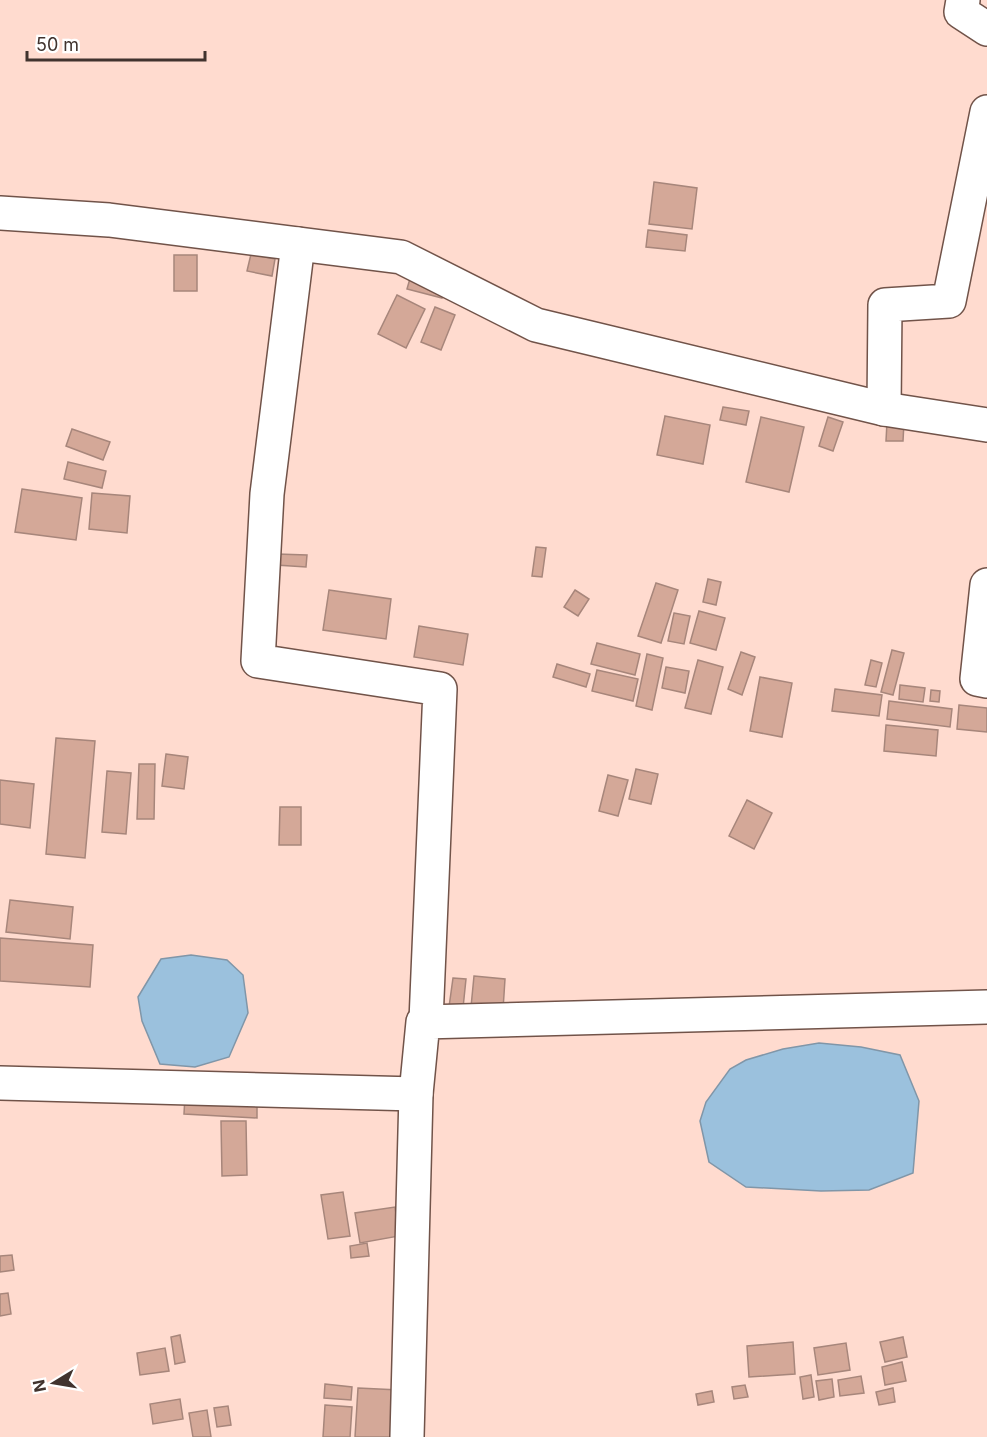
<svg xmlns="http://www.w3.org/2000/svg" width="987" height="1437" font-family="Inter,sans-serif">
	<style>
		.water { fill: #9bc1dd; stroke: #8096a8; stroke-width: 1.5 }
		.building { fill: #d4a898; stroke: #a7867b; stroke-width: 1.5 }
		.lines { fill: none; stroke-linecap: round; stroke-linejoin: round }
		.minor-casing { stroke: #715349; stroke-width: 36 }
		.minor { stroke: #fff; stroke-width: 33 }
	</style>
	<rect width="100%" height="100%" fill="#ffdbcf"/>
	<g class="water">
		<polygon points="191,955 227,960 243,975 248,1013 229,1057 195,1067 160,1064 142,1021 138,997 161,959"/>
		<polygon points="819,1043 861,1047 900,1055 919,1101 913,1173 869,1190 821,1191 746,1187 709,1162 700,1121 706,1102 730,1069 746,1060 783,1049"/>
	</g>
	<g class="building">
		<polygon points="654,182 697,188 692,229 649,224"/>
		<polygon points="648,230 687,235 685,251 646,247"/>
		<polygon points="251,254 275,259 272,276 247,271"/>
		<rect x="174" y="255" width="23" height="36"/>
		<polygon points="411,275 446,284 442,298 407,289"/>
		<polygon points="397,295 425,309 406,348 378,334"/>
		<polygon points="435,307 455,315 441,350 421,342"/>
		<polygon points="723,407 749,411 746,425 720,420"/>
		<polygon points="665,416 710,425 703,464 657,455"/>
		<polygon points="761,417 804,427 789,492 746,482"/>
		<polygon points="828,417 843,422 833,451 819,446"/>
		<polygon points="887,422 904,422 903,441 886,441"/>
		<polygon points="72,429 110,442 103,460 66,446"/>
		<polygon points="68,462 106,471 102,488 64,479"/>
		<polygon points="22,489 82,498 76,540 15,532"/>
		<polygon points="92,493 130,496 127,533 89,529"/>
		<polygon points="536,547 546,548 542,577 532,576"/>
		<polygon points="277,554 307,555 306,567 276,565"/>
		<polygon points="708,579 721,582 716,605 703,602"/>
		<polygon points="656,583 678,590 661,643 638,636"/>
		<polygon points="329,590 391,599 386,639 323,630"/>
		<polygon points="575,590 589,599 578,616 564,607"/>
		<polygon points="699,611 725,618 716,650 690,643"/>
		<polygon points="674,613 690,616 684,644 668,641"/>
		<polygon points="419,626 468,634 463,665 414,657"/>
		<polygon points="597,643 640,654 635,675 591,664"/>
		<polygon points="892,650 904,653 893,695 881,692"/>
		<polygon points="741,652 755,657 742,695 728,689"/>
		<polygon points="647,654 663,658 652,710 636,706"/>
		<polygon points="698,660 723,667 711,714 685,708"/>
		<polygon points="871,660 882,663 876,687 865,685"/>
		<polygon points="557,664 590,674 586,687 553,677"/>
		<polygon points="666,667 689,671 685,693 662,688"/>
		<polygon points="597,670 638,679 633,701 592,691"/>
		<polygon points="760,677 792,683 782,737 750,731"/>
		<polygon points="900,685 925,688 923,702 899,699"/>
		<polygon points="835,689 882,695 879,716 832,711"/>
		<polygon points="931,690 940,691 939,702 930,701"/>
		<polygon points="889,701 952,709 950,727 887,719"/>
		<polygon points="959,705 987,708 987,732 957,729"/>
		<polygon points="886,725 938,730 936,756 884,751"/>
		<polygon points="56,738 95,741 85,858 46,854"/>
		<polygon points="166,754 188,757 184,789 162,786"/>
		<polygon points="139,764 155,764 154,819 137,819"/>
		<polygon points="636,769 658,774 651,804 629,799"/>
		<polygon points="107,771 131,773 126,834 102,832"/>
		<polygon points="608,775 628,780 618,816 599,811"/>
		<polygon points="0,780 34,784 30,828 0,824"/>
		<polygon points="747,800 772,813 754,849 729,836"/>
		<polygon points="280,807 301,807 301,845 279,845"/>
		<polygon points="10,900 73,907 70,939 6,932"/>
		<polygon points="0,938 93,945 90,987 0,981"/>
		<polygon points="474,976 505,979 503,1010 471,1007"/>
		<polygon points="453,978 466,979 463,1008 449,1007"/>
		<polygon points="185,1096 257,1099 257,1118 184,1114"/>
		<polygon points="221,1121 246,1121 247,1175 222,1176"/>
		<polygon points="343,1192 350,1236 328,1239 321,1195"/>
		<polygon points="395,1207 399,1236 360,1243 355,1213"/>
		<polygon points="367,1243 369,1256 351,1258 350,1246"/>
		<polygon points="12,1255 14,1270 0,1272 0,1256"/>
		<polygon points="8,1293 11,1314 0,1316 0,1294"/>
		<polygon points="180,1335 185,1362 175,1364 171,1337"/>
		<polygon points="903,1337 907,1357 885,1362 880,1342"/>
		<polygon points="793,1342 795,1374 749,1377 747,1346"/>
		<polygon points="846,1343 850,1370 818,1375 814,1348"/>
		<polygon points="165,1348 169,1371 140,1375 137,1353"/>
		<polygon points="902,1362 906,1381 885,1385 882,1367"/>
		<polygon points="811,1375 814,1397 803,1399 800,1377"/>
		<polygon points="861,1376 864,1393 840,1396 838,1380"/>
		<polygon points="832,1379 834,1397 819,1400 816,1381"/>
		<polygon points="325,1384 352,1387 351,1400 324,1398"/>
		<polygon points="745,1385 748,1397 734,1399 732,1387"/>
		<polygon points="358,1388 399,1390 396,1437 355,1437"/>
		<polygon points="893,1388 895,1402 879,1405 876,1392"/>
		<polygon points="712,1391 714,1402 698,1405 696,1394"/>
		<polygon points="180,1399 183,1419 153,1424 150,1404"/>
		<polygon points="325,1405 352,1407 350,1437 323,1437"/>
		<polygon points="228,1406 231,1425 217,1427 214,1408"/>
		<polygon points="207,1410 211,1437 193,1437 189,1413"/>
	</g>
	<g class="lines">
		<g class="minor-casing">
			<g id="minor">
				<polyline points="963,0 961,12 987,29"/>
				<polyline points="0,213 109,220 401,257 536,325 884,409 987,425"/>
				<polyline points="298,244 267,494 258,661 440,689 426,1021"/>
				<polyline points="884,409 885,305 949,301 987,112"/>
				<polyline points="987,585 977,679 987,681"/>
				<polyline points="0,1083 416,1094 423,1022 987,1007"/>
				<polyline points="407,1437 416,1094"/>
			</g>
		</g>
		<use href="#minor" class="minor"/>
	</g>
	<g transform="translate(54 1383) rotate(259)" stroke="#ffffff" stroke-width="4.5" paint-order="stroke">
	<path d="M0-4.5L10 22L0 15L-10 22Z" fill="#41332e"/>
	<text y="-9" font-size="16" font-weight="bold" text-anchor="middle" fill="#41332e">N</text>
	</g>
	<path d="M27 51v9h178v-9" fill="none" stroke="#41332e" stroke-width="3"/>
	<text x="36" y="51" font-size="18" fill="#41332e" stroke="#ffffff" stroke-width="4.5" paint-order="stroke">50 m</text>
</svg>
